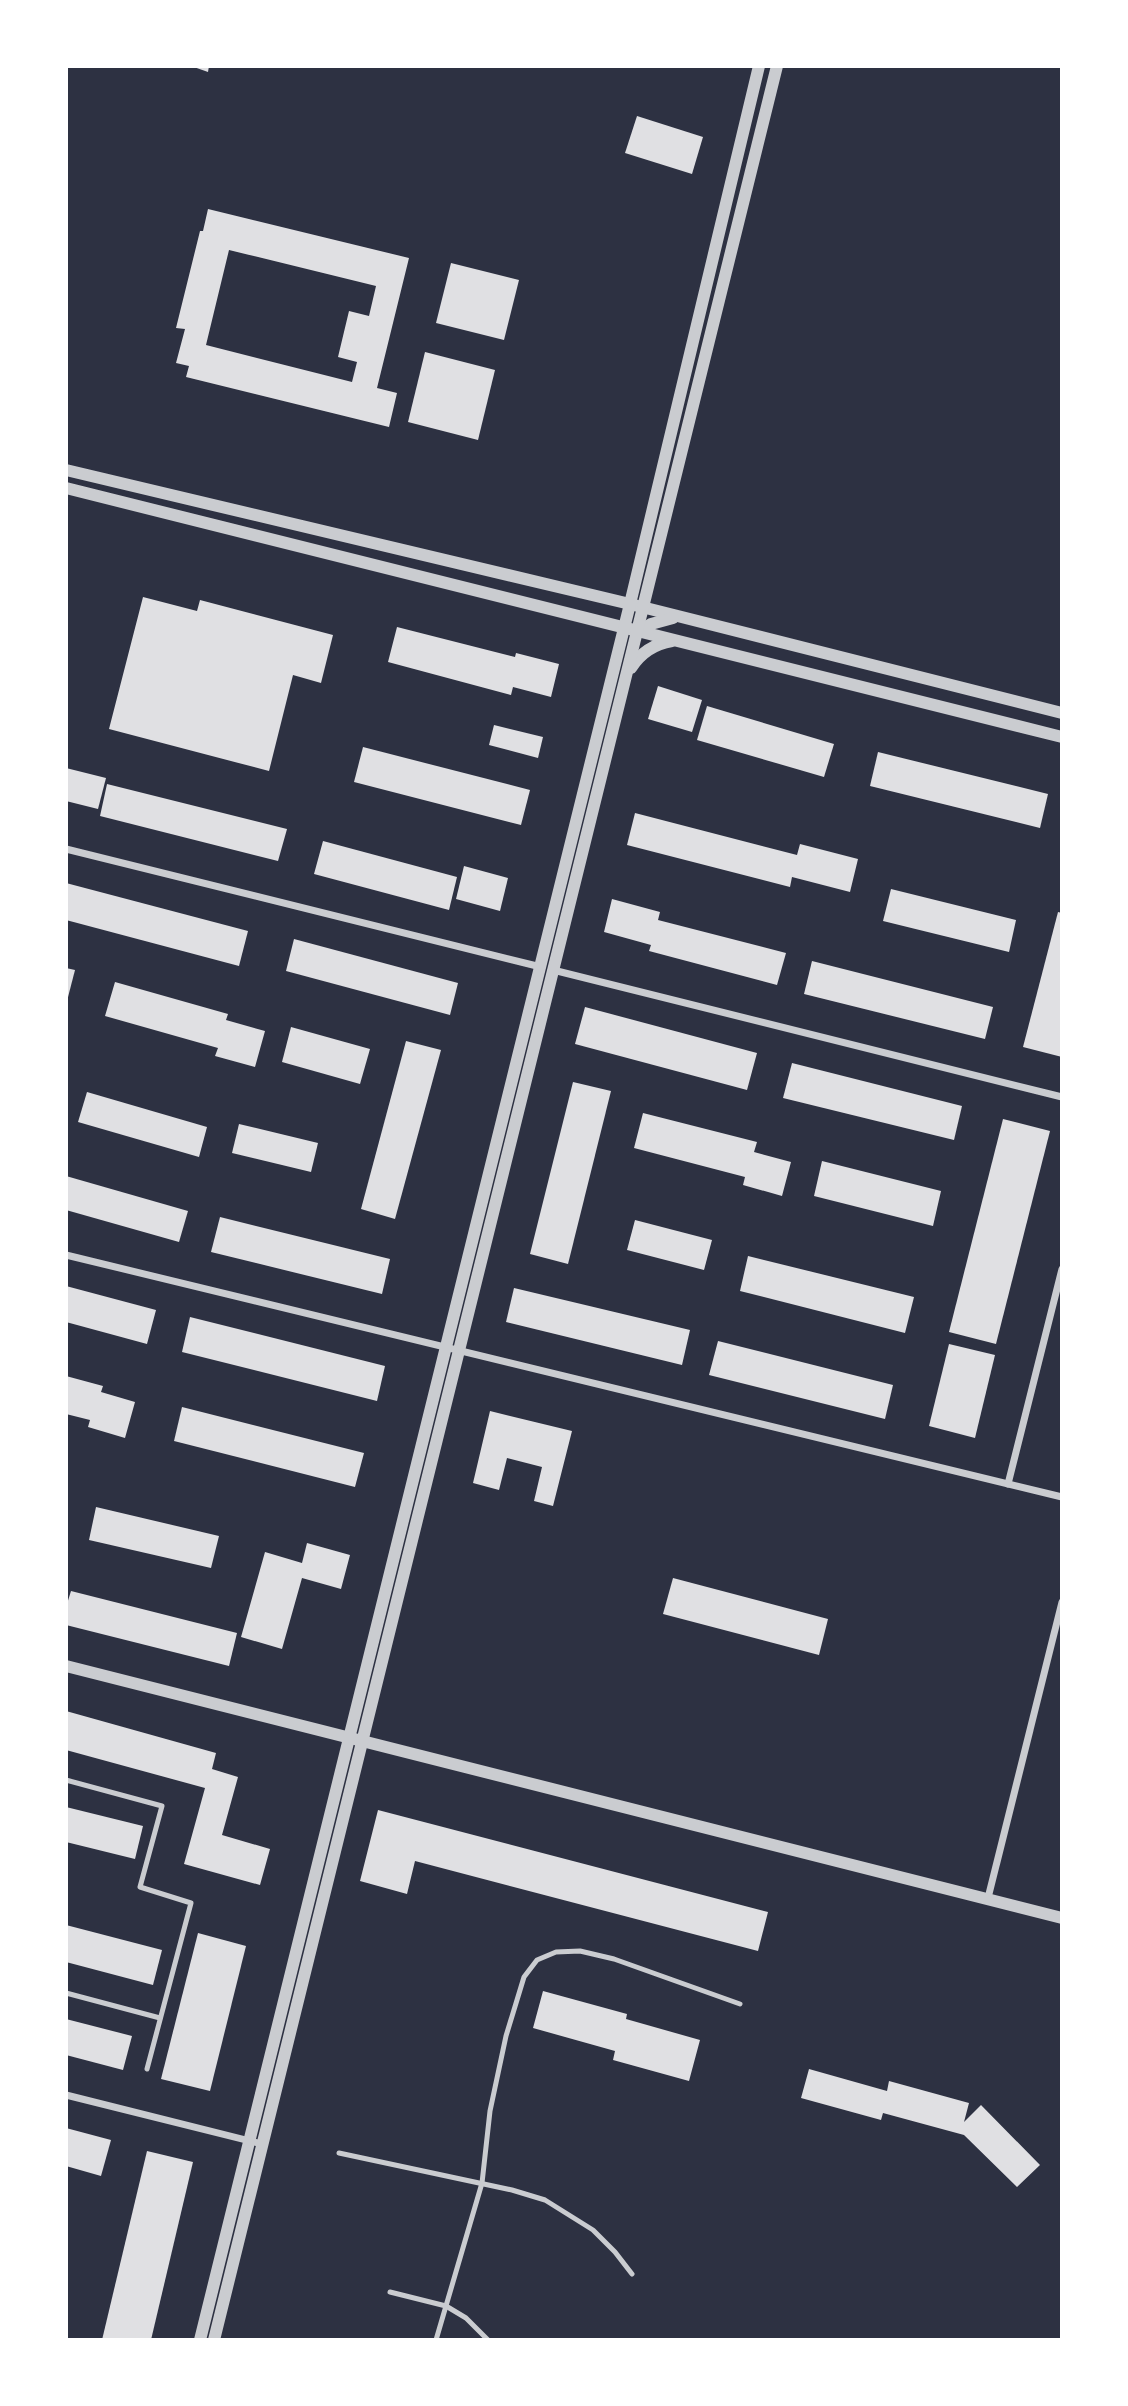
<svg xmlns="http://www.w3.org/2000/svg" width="1128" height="2406" font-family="'Archivo Narrow',sans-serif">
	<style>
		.building { fill: #e0e0e3; fill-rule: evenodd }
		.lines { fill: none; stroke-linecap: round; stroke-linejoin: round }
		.service { stroke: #caccd0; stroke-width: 5 }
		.minor { stroke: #caccd0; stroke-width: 7 }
		.tertiary { stroke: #caccd0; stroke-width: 12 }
	</style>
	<rect width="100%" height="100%" fill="#2d3142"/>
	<g class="building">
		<polygon points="191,66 209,66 208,72"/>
		<polygon points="637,116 703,137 692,174 625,153"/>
		<path d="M208 209 409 258 377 388 397 393 389 427 186 377 189 366 176 363 185 329 176 328 200 231H203ZM229 250 376 286 369 316 349 311 338 357 357 362 352 382 206 345Z"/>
		<polygon points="451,263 519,280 504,340 436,323"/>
		<polygon points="425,352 495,370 478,440 408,422"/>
		<polygon points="143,597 197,611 200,600 333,635 321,683 293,675 269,771 109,729"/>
		<polygon points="397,627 515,657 516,653 559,664 551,697 513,687 511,695 388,662"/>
		<polygon points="658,686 702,700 692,732 648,719"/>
		<polygon points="707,706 834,744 824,777 697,740"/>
		<polygon points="494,725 543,737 538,758 489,745"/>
		<polygon points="363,747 530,790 521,825 354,782"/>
		<polygon points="878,752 1048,794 1040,828 870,786"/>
		<polygon points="66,768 106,778 98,809 66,801"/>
		<polygon points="107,784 287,829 278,861 100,816"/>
		<polygon points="635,813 797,855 800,844 858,859 850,892 792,877 790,887 627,845"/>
		<polygon points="323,841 457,877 449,910 314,874"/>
		<polygon points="464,866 508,878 500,911 456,899"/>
		<polygon points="66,883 248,931 239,966 66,920"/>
		<polygon points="891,889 1016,920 1009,952 883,921"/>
		<polygon points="612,899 660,912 658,920 786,953 777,985 649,951 651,945 604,932"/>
		<polygon points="1058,912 1062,913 1062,1057 1023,1047"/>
		<polygon points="294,939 458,983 450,1015 286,971"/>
		<polygon points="812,961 993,1007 985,1039 804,994"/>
		<polygon points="66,968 75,970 67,1001 66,1001"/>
		<polygon points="115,982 228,1014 226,1020 265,1031 255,1067 215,1056 218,1048 105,1016"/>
		<polygon points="585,1007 757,1053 747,1090 575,1044"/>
		<polygon points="291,1027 370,1049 360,1084 282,1062"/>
		<polygon points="406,1041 441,1050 395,1219 361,1209"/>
		<polygon points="792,1063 962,1106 954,1140 783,1098"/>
		<polygon points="573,1082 611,1091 568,1264 530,1254"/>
		<polygon points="87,1092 207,1127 199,1157 78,1122"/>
		<polygon points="643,1113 757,1142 754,1152 791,1162 782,1196 743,1185 745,1177 634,1148"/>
		<polygon points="1003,1119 1050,1131 996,1344 949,1332"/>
		<polygon points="239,1124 318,1143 311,1172 232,1153"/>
		<polygon points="822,1161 941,1191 933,1226 814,1196"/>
		<polygon points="66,1176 188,1211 179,1242 66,1210"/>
		<polygon points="220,1217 390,1259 382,1294 211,1252"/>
		<polygon points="635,1220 712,1240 704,1270 627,1250"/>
		<polygon points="748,1256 914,1297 905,1333 740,1291"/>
		<polygon points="66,1286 156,1310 147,1344 66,1322"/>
		<polygon points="514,1288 690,1330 682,1365 506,1322"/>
		<polygon points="190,1317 385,1366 377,1401 182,1352"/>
		<polygon points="718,1341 893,1385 885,1419 709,1375"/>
		<polygon points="949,1344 995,1355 975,1438 929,1426"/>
		<polygon points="66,1376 103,1386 101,1392 135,1402 125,1438 88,1427 90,1420 66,1414"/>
		<polygon points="182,1407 364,1453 355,1487 174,1441"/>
		<polygon points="490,1411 572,1431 553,1506 534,1501 542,1467 507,1458 499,1490 473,1483"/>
		<polygon points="96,1507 219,1536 211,1568 89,1540"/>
		<polygon points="307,1543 350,1555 341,1589 302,1578 282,1649 241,1637 265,1552 302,1563"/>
		<polygon points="673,1578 828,1619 819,1655 663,1614"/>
		<polygon points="71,1591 237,1633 229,1666 66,1625 66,1607"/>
		<polygon points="66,1711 216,1753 212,1769 238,1777 222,1835 270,1849 260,1885 184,1864 205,1788 66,1750"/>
		<polygon points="66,1807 143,1826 135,1859 66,1842"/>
		<polygon points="378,1810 768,1912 758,1951 415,1861 407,1894 360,1881"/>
		<polygon points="66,1925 162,1950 153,1985 66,1962"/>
		<polygon points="198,1933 246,1946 210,2091 161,2079"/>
		<polygon points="543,1991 627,2014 626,2019 700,2040 689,2081 613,2060 615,2051 533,2028"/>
		<polygon points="66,2019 132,2036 123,2070 66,2055"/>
		<polygon points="809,2069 887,2091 889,2081 969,2103 964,2122 981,2105 1040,2165 1017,2187 964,2135 883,2113 881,2120 801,2098"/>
		<polygon points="66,2128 111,2140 101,2176 66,2166"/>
		<polygon points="147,2151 193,2162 151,2340 102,2340"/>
	</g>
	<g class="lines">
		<g class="service">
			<polyline points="66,1780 162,1806 140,1887 191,1903 147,2069"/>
			<polyline points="66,1993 160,2018"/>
			<polyline points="339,2153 512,2190 545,2200 593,2230 615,2252 632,2274"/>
			<polyline points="390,2292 446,2306 466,2318 488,2340"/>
			<polyline points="436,2340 482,2183 490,2111 506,2036 524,1977 537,1960 556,1952 580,1951 614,1959 740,2004"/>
		</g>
		<g class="minor">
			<polyline points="66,849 541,967"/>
			<polyline points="553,970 1062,1097"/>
			<polyline points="66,1255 1062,1497"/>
			<polyline points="1008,1484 1062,1269"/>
			<polyline points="988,1898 1062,1602"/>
			<polyline points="66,2095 262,2144"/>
		</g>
		<g class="tertiary">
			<polyline points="66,470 630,604 1062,713"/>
			<polyline points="66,488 1062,737"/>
			<polyline points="636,634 651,624 673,618"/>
			<path d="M631 668C641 652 654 644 672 641"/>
			<polyline points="66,1666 1062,1918"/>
			<polyline points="200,2340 630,604 759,66"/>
			<polyline points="214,2340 777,66"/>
		</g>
	</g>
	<rect width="1128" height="2406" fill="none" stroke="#ffffff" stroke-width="136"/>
</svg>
